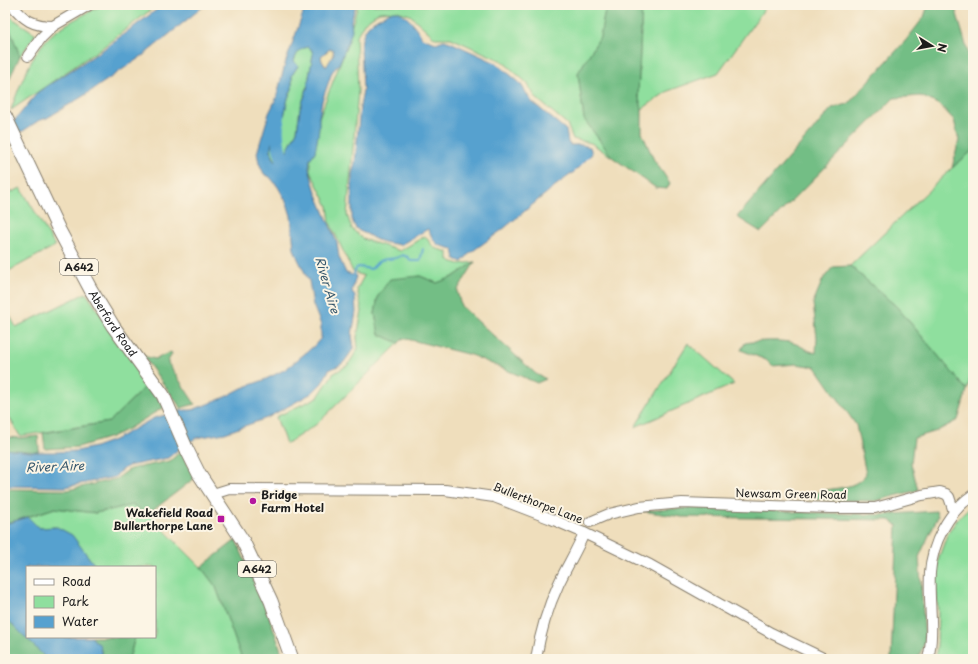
<svg xmlns="http://www.w3.org/2000/svg" width="978" height="664" font-family="'Playpen Sans',sans-serif">
	<style>
		.green { fill: #8fdf9e; stroke: #567e5d }
		.forest { fill: #73be85; stroke: #486d50 }
		.sand { fill: #eeda9e; stroke: #857b5d }
		.water { fill: #57a1cf; stroke: #3a5e76; fill-rule: evenodd }
		.lines { fill: none; stroke-linecap: round; stroke-linejoin: round }
		.stream { stroke: #57a1cf; stroke-width: 2 }
		.river { stroke: #57a1cf; stroke-width: 13 }
		.minor-casing { stroke: #867d6c; stroke-width: 12 }
		.major-casing { stroke: #867d6c; stroke-width: 15 }
		.minor { stroke: #fff; stroke-width: 10 }
		.major { stroke: #fff; stroke-width: 13 }
		.poi-dot { fill: #b5179e; stroke: #fcf5e5; stroke-width: 1.5 }
		.labels { text-anchor: middle; stroke-width: 4; stroke-linejoin: round; paint-order: stroke }
		.shield { fill: #fcf5e5; stroke: #5f5d58; stroke-width: 1 }
		.shield-label { font-size: 10px; font-weight: bold; fill: #1c1c1c }
		.street-label { font-size: 11px; fill: #1c1c1c; stroke: #fcf5e5 }
		.poi-label { font-size: 11px; font-weight: bold; fill: #1c1c1c; stroke: #fcf5e5; text-anchor: start }
		.water-label { font-size: 12px; font-style: italic; fill: #37586d; stroke: #fcf5e5 }
	</style>
	<rect width="100%" height="100%" fill="#fcf5e5"/>
	<filter id="ink" filterUnits="userSpaceOnUse"><feTurbulence type="fractalNoise" baseFrequency=".025" numOctaves="2"/><feDisplacementMap in="SourceGraphic" scale="8" xChannelSelector="R" yChannelSelector="G"/><feConvolveMatrix kernelMatrix="1 2 1 2 8 2 1 2 1" color-interpolation-filters="sRGB"/></filter>
	<filter id="wash" filterUnits="userSpaceOnUse"><feTurbulence type="fractalNoise" baseFrequency=".012" numOctaves="4" result="noise"/><feDisplacementMap in="SourceGraphic" scale="16" xChannelSelector="R" yChannelSelector="G"/><feGaussianBlur stdDeviation="0.9" result="paint"/><feColorMatrix in="noise" values="0 0 0 0 0 0 0 0 0 0 0 0 0 0 0 0 0 1.4 0 .05"/><feComposite in="paint" operator="in"/></filter>
	<g filter="url(#wash)">
		<rect width="100%" height="100%" fill="#efdebc"/>
		<g class="green">
			<path d="M102 5H157L103 47 11 110C20 84 35 44 59 29 72 20 88 13 102 5Z"/>
			<polygon points="358,5 606,5 600,37 578,73 584,119 612,157 591,143 573,139 567,124 536,98 527,83 502,61 451,38 435,38 410,15 397,11 379,12 364,23 356,37 358,91 347,215 352,229 363,239 400,251 425,236 434,248 448,252 448,260 459,264 475,262 453,277 437,283 420,276 378,296 375,314 379,334 399,343 317,424 286,444 276,417 318,397 333,374 348,365 358,349 357,337 362,311 357,289 364,276 353,272 330,223 328,206 310,171 310,141 342,58"/>
			<polygon points="642,5 767,5 718,73 668,91 642,109 638,95"/>
			<polygon points="5,10 12,18 36,34 20,56 5,17"/>
			<path d="M308 47 311 49 313 54 307 88 300 109 297 131 283 158 281 161H276L272 154 271 144 280 131V126L283 121 288 98 292 89V75L298 66 294 61C297 53 299 49 308 47Z"/>
			<polygon points="973,150 973,369 967,390 897,307 850,266 952,168"/>
			<polygon points="21,188 55,246 5,273 5,195"/>
			<polygon points="86,293 148,384 109,422 20,436 5,410 5,307 16,327"/>
			<polygon points="688,343 734,384 635,427"/>
			<polygon points="973,504 973,659 935,659 937,645 938,612 936,585 939,557 947,535 958,518"/>
			<polygon points="133,505 148,514 201,567 216,587 242,659 129,659 135,637 155,637 155,567 96,567 56,527 39,528 28,517 55,508 95,513"/>
		</g>
		<g class="forest">
			<polygon points="606,5 642,5 638,95 642,109 642,133 654,160 670,183 667,189 656,188 612,157 584,119 578,73 600,37"/>
			<polygon points="928,5 952,5 955,7 973,70 973,150 952,168 959,140 954,120 940,105 921,96 894,98 761,232 737,217 832,108 848,104 907,39 924,17"/>
			<polygon points="5,17 20,56 5,88"/>
			<polygon points="475,262 457,291 461,306 536,374 546,379 537,383 471,355 403,338 399,343 379,334 375,314 378,296 390,279 420,276 437,283 453,277"/>
			<path d="M850 266 897 307 967 390 958 420 937 431 914 438 911 463 918 490 875 501 808 499C812 497 815 494 819 492 837 486 853 491 866 474L856 425 816 367 796 364 772 366 766 360 741 350 745 343C757 341 785 339 796 344 803 347 808 351 816 353L817 338 813 303 823 279 833 267Z"/>
			<polygon points="171,352 172,354 168,361 168,363 195,404 181,408 143,356 155,359"/>
			<polygon points="148,384 164,407 128,429 111,437 78,447 45,449 43,433 109,422"/>
			<polygon points="38,436 39,448 38,452 5,449 5,437 20,438"/>
			<polygon points="181,451 195,478 148,514 133,505 95,513 55,508 5,524 5,489 68,490 116,479 130,469 170,461"/>
			<polygon points="685,508 881,515 936,511 938,516 919,557 925,641 918,659 891,659 897,525 890,520 682,517 642,511"/>
			<polygon points="236,540 269,616 284,659 242,659 216,587 201,567"/>
			<polygon points="5,617 43,655 45,659 11,659 5,652"/>
			<polygon points="92,637 135,637 129,659 102,659 100,645 93,639"/>
		</g>
		<path class="sand" d="M333 48C334 55 330 62 326 67L322 61 321 56 330 49Z"/>
		<g class="water">
			<polygon points="163,5 205,5 145,54 85,95 47,118 38,121 23,131 20,132 5,145 5,127 15,120 38,92 101,51"/>
			<path d="M306 5H356L351 21 352 30 348 43 339 64 332 72 322 101 319 117V129L317 142 315 152 310 159 309 169 316 192 337 243 339 257 346 273 356 276 352 291 355 297 356 312 352 335 354 348 344 362 340 365 329 370 322 383 312 393 267 418 225 433 196 438 180 448 168 458 128 466 119 472 115 477 65 487 5 486V449L30 452H54L77 451 95 447 114 440 154 418 185 410H192L223 398 242 388 264 380 286 369 314 346 321 338V325L313 305 309 281 298 259 294 249 291 216 287 203 278 187 270 177 264 174 259 163 257 153 269 113 276 99 285 64ZM308 47 311 49 313 54 307 89 300 109 297 131 283 158 281 161H276C267 151 271 138 281 131L280 126 283 121 288 98 292 89V75L298 66 294 61C297 53 299 49 308 47ZM330 49H333L334 53 332 57 326 67 322 61 321 56Z"/>
			<path d="M393 11C404 10 418 29 422 38L436 43 444 40 450 42 496 63 520 83 532 102 566 130 568 142 570 145H582L590 147 592 154 574 172 555 186 502 230 470 253 462 262 455 259 453 249 438 245 433 239 428 229 400 245C392 243 382 243 375 239 373 238 371 237 370 236 360 230 356 233 352 219V174L355 163 360 107 363 90 361 46C363 23 375 20 393 11Z"/>
			<polygon points="28,517 39,528 57,527 72,535 96,567 27,567 27,637 92,637 93,639 100,645 102,659 45,659 43,655 5,617 5,524"/>
		</g>
		<g class="lines">
			<path class="stream" d="M353 277 356 268 359 267 371 269C375 266 377 261 382 260 390 257 394 261 402 255L408 257 411 261H420L423 249"/>
			<path class="river" d="M278 117C275 140 280 154 289 175"/>
		</g>
	</g>
	<g filter="url(#ink)">
		<g class="lines">
			<g class="minor-casing">
				<g id="minor">
					<path d="M12 5C24 20 33 26 53 26"/>
					<polyline points="28,56 41,38 53,26 89,5"/>
					<polyline points="213,494 229,489 445,490 494,497 549,518 584,533 650,565 771,633 825,659"/>
					<polyline points="590,522 609,514 639,507 682,503 830,508 875,508 922,495 940,492 946,494 949,497 954,512"/>
					<path d="M536 659C540 633 548 607 559 583 567 566 577 550 584 533"/>
					<path d="M928 659C935 631 928 602 930 573 932 543 948 512 973 495"/>
				</g>
			</g>
			<g class="major-casing">
				<g id="major">
					<path id="s1" d="M5 116 59 230 91 290 113 326 163 395 187 450 199 474 243 541 271 601 292 659"/>
				</g>
			</g>
			<use href="#minor" class="minor"/>
			<use href="#major" class="major"/>
		</g>
	</g>
	<g class="poi-dot">
		<circle cx="253" cy="501" r="4"/>
		<rect x="217" y="515" width="8" height="8" rx="2"/>
	</g>
	<g class="labels">
		<g class="shield">
			<rect x="60" y="259" width="38" height="16" rx="3"/>
			<rect x="238" y="561" width="38" height="16" rx="3"/>
		</g>
		<g class="shield-label">
			<text x="79" y="271">A642</text>
			<text x="257" y="573">A642</text>
		</g>
		<g class="street-label">
			<text dy="4" stroke="none"><textPath href="#s1" startOffset="234">Aberford Road</textPath></text>
			<text transform="translate(791 494) rotate(1)" y="4">Newsam Green Road</text>
			<text transform="translate(538 503) rotate(21)" y="4">Bullerthorpe Lane</text>
		</g>
		<g class="poi-label">
			<text x="261" y="499">Bridge<tspan x="261" dy="13">Farm Hotel</tspan></text>
			<text x="213" y="517" text-anchor="end">Wakefield Road<tspan x="213" dy="13">Bullerthorpe Lane</tspan></text>
		</g>
		<g class="water-label">
			<text transform="translate(327 285) rotate(74)" y="4">River Aire</text>
			<text transform="translate(55 467) rotate(-2)" y="4">River Aire</text>
		</g>
	</g>
	<rect width="978" height="664" fill="none" stroke="#fcf5e5" stroke-width="20"/>
	<rect x="26" y="566" width="130" height="72" fill="#fcf5e5" stroke="#a29e95"/>
	<rect x="34" y="579" width="20" height="6" fill="#ffffff" stroke="#a29e95"/>
	<text x="62" y="586" font-size="12" fill="#1c1c1c">Road</text>
	<rect x="34" y="596" width="20" height="12" fill="#8fdf9e" stroke="#a29e95"/>
	<text x="62" y="606" font-size="12" fill="#1c1c1c">Park</text>
	<rect x="34" y="616" width="20" height="12" fill="#57a1cf" stroke="#a29e95"/>
	<text x="62" y="626" font-size="12" fill="#1c1c1c">Water</text>
	<g transform="translate(932 46) rotate(101)" stroke="#fcf5e5" stroke-width="3" paint-order="stroke">
	<path d="M0-3L7 15L0 10L-7 15Z" fill="#1c1c1c"/>
	<text y="-6" font-size="11" font-weight="bold" text-anchor="middle" fill="#1c1c1c">N</text>
	</g>
</svg>
